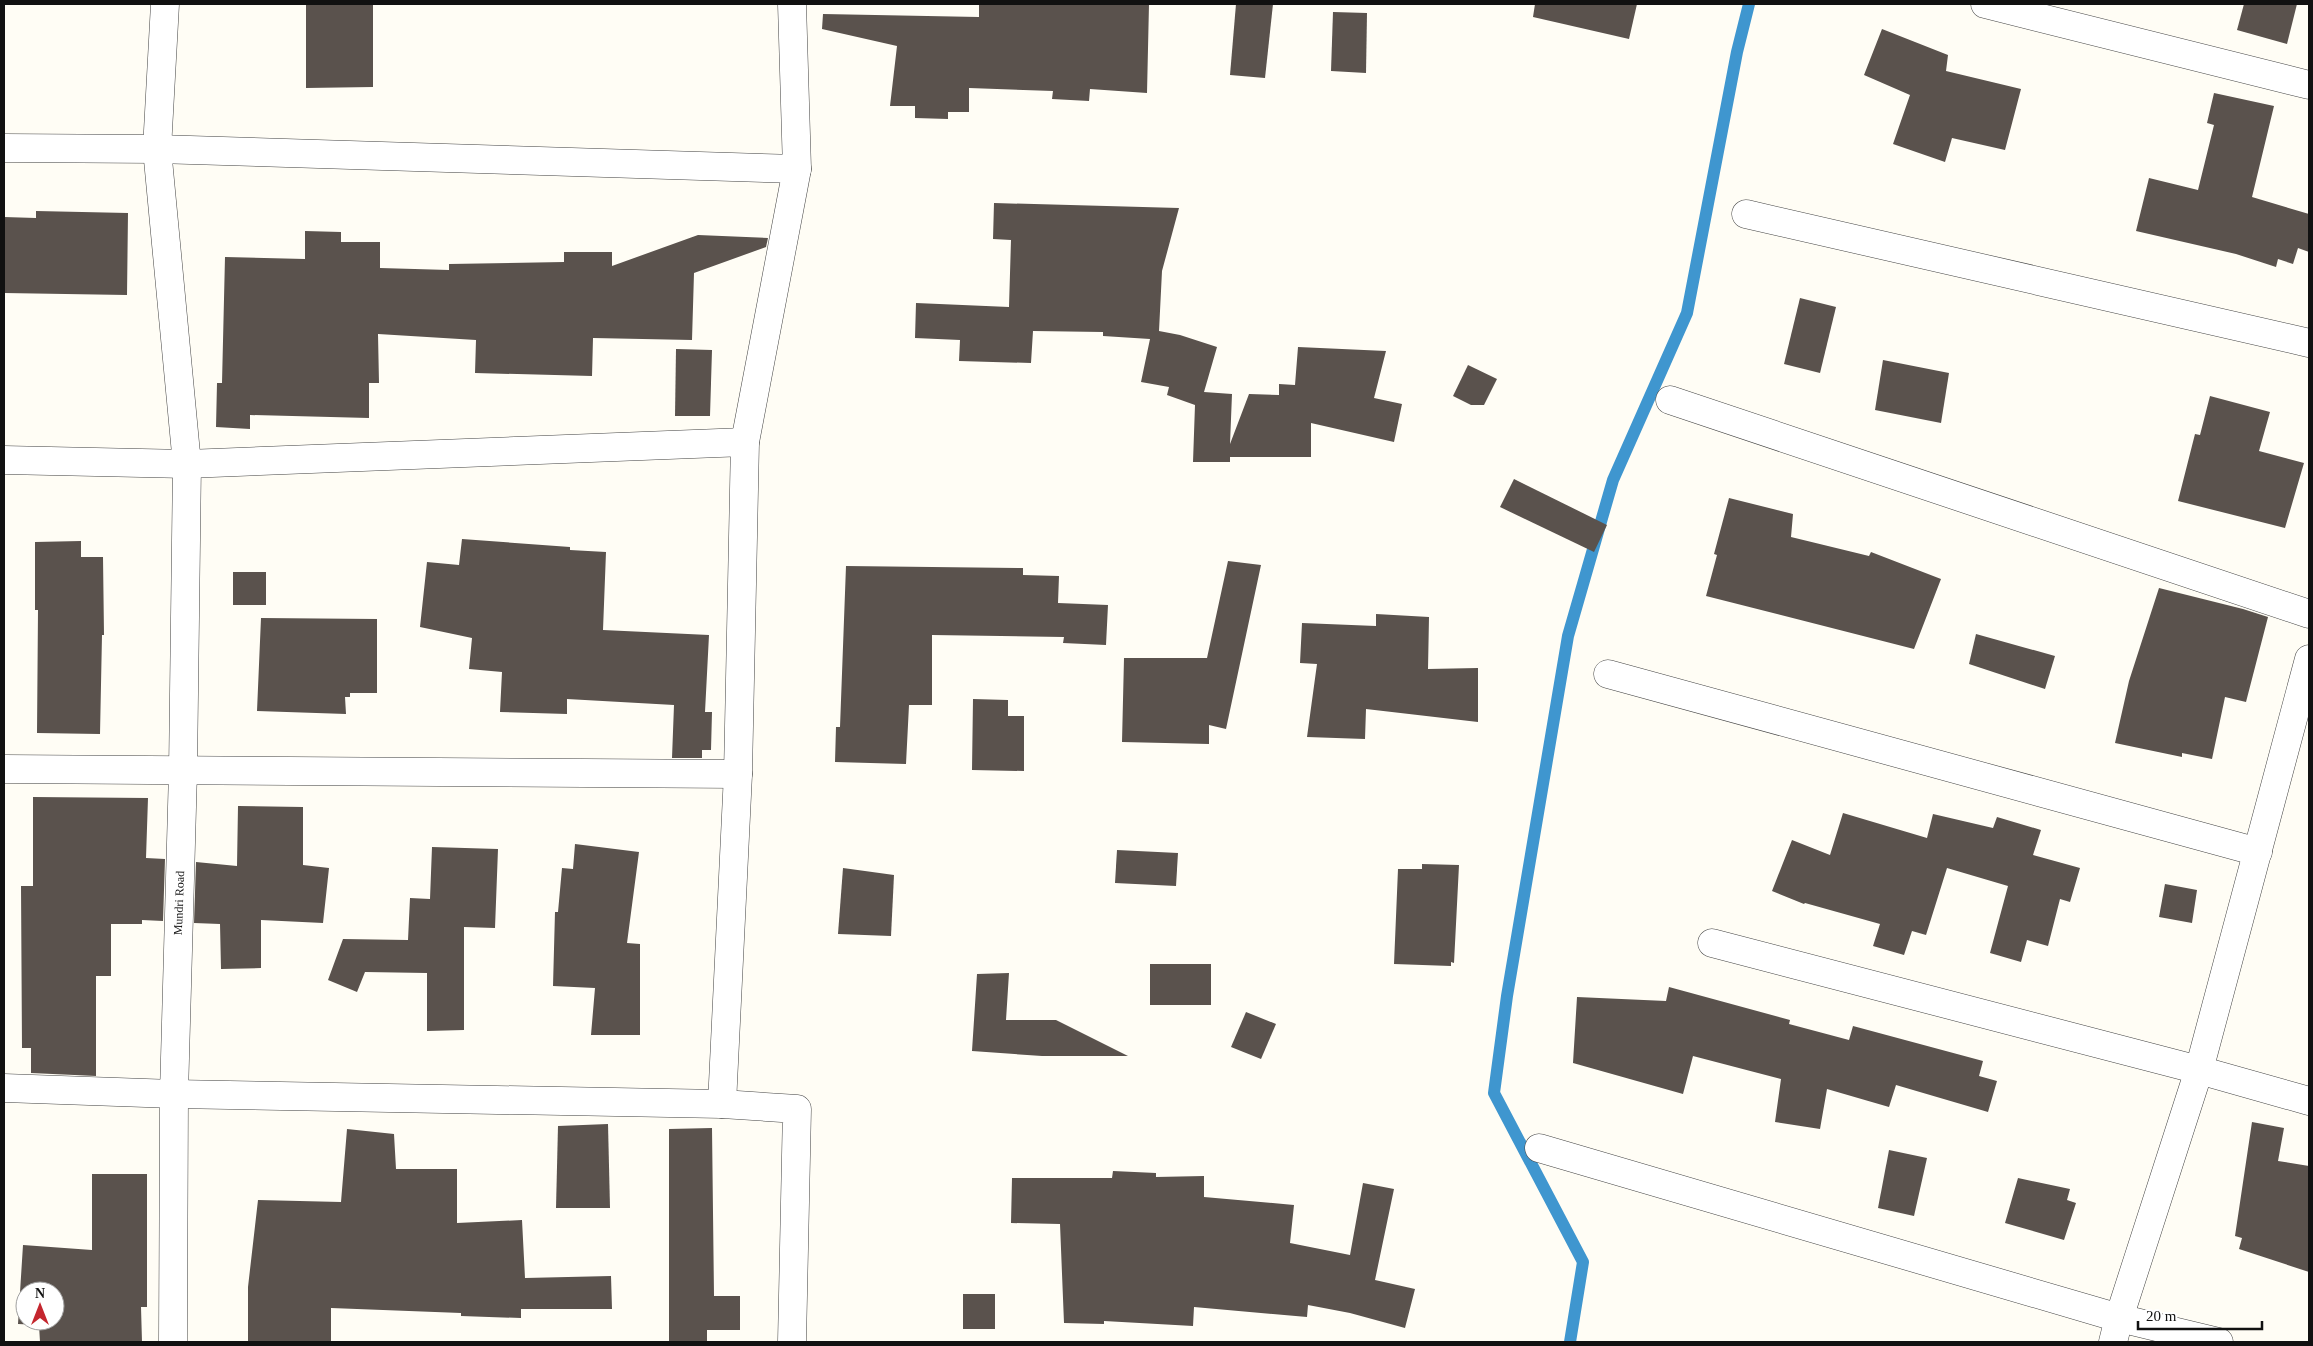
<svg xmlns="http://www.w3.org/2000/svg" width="2313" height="1346" font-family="'Times New Roman',serif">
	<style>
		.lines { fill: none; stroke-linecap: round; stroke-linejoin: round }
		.stream { stroke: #3f96cf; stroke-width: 12 }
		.building { fill: #5a524d; fill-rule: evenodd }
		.minor-casing { stroke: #444; stroke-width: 29 }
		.minor { stroke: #fff; stroke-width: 28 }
		.labels { text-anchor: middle; stroke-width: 5; stroke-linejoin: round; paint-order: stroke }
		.street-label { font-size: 12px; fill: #111; stroke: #fff }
	</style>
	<rect width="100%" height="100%" fill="#fffdf5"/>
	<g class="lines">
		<polyline class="stream" points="1570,1342 1583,1262 1494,1093 1507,996 1568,636 1613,480 1687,313 1737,52 1749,4"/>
	</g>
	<g class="building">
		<polygon points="306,4 373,4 373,87 306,88"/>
		<polygon points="979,4 1149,4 1147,93 1090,89 1089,101 1052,99 1053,91 969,88 969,112 948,112 948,119 915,118 915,106 890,106 897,46 822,29 823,14 979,17"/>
		<polygon points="1236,4 1273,4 1265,78 1230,75"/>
		<polygon points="1535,4 1637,4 1629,39 1533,17"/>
		<polygon points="2244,4 2297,4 2287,44 2237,30"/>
		<polygon points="1333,12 1367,13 1366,73 1331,71"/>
		<polygon points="1882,29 1948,55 1946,71 2021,89 2005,150 1952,138 1945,162 1893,144 1910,95 1864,75"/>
		<polygon points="2214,93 2274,106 2252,197 2309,214 2309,252 2298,248 2293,264 2278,259 2276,267 2236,254 2136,231 2149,178 2198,190 2214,125 2207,123"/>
		<polygon points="994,203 1179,208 1162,271 1159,331 1180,335 1217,347 1204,392 1232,394 1230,444 1249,394 1279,395 1279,384 1295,385 1298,347 1386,351 1374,398 1402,404 1394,442 1311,423 1311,457 1230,457 1230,462 1193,462 1195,405 1167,395 1169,387 1141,382 1150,339 1103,336 1103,332 1033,331 1031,363 959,361 960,340 915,338 916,303 1009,307 1011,240 993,239"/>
		<polygon points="36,211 128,213 127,295 4,293 4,217 36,218"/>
		<polygon points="305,231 341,232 341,242 380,242 380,268 449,270 449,264 564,262 564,252 612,252 612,266 698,235 768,238 766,247 694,273 692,340 593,338 592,376 475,373 476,340 378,334 379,383 369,383 369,418 250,415 250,429 216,427 217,383 222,383 225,257 305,259"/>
		<polygon points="1800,298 1836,307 1820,373 1784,364"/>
		<polygon points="676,349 712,350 710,416 675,416"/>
		<polygon points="1883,360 1949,373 1941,423 1875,410"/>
		<polygon points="1468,365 1497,379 1484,405 1471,405 1453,396"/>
		<polygon points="2210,396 2270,412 2259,451 2304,463 2285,528 2178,501 2195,434 2200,435"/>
		<polygon points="1514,479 1607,525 1594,552 1500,507"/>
		<polygon points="1729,498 1793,514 1791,537 1869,556 1871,552 1941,579 1914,649 1706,596 1717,555 1714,554"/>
		<polygon points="462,539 570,547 570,550 606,552 603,630 709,635 705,712 712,712 711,750 702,750 702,758 672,758 674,705 567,699 567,714 500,712 502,672 469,669 472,638 420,627 427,562 459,565"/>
		<polygon points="81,541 81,557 103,557 104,635 102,635 100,734 37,733 38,610 35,610 35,542"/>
		<polygon points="1228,561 1261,565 1226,729 1209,725 1209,744 1122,742 1124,658 1207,658"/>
		<polygon points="846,566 1023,568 1023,575 1059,576 1058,603 1108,605 1106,645 1063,643 1064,637 932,635 932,705 909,705 906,764 835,762 836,727 840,727"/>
		<rect x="233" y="572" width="33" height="33"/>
		<polygon points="2159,588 2243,609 2268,617 2246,702 2225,697 2212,759 2182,753 2182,757 2115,743 2129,681"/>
		<polygon points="1376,614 1429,617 1428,669 1478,668 1478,722 1366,709 1365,739 1307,737 1317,664 1300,663 1302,623 1376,626"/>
		<polygon points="261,618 377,619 377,693 350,693 350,697 345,697 346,714 257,711"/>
		<polygon points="1976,634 2055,656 2045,689 1969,664"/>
		<polygon points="973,699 1008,700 1008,716 1024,716 1024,771 972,770"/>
		<polygon points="33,797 148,798 146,858 165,859 163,921 142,920 142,924 111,924 111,976 96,976 96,1076 31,1073 31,1048 22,1048 21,886 33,886"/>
		<polygon points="238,806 303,807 303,865 329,868 323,923 261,920 261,968 221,969 220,924 194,923 196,862 237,866"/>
		<polygon points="1843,813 1927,838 1933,814 1993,828 1997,817 2041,830 2033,855 2080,868 2070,902 2060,899 2048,946 2027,940 2021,962 1990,953 2008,886 1947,868 1926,935 1912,931 1904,955 1873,946 1880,924 1805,903 1804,904 1772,891 1792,840 1830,855"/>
		<polygon points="575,844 639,852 627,943 640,944 640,1035 591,1035 595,988 553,986 555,912 558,912 562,868 573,869"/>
		<polygon points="432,847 498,849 495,928 464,927 464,1030 427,1031 427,973 365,972 357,992 328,980 343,939 408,940 410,898 430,899"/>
		<polygon points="1117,850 1178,853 1176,886 1115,883"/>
		<polygon points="1422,864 1459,865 1454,963 1451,962 1451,966 1394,964 1398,869 1422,869"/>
		<polygon points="843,868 894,875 891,936 838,934"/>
		<polygon points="2165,884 2197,890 2192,923 2159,917"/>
		<rect x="1150" y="964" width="61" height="41"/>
		<polygon points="1009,973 1006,1020 1056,1020 1128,1056 1042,1056 972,1051 977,974"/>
		<polygon points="1669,987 1790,1020 1789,1024 1849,1040 1853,1026 1983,1061 1979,1076 1997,1081 1988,1112 1896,1085 1889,1107 1827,1089 1820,1129 1775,1122 1781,1079 1693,1056 1683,1094 1573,1063 1577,997 1666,1001"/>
		<polygon points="1246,1012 1276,1024 1261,1059 1231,1047"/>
		<polygon points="2252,1122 2284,1128 2278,1161 2309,1166 2309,1272 2239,1249 2242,1238 2235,1236"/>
		<polygon points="608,1124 610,1208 556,1208 558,1126"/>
		<polygon points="712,1128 714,1296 740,1296 740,1330 707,1330 707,1342 669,1342 669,1129"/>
		<polygon points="347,1129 394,1134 396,1169 457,1169 457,1223 522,1220 525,1278 611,1276 612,1309 521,1309 521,1318 461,1316 461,1313 331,1308 331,1342 248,1342 248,1287 258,1200 341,1202"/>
		<polygon points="1889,1150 1927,1158 1914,1216 1878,1208"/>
		<polygon points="1113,1171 1156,1173 1156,1177 1204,1176 1204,1197 1294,1205 1290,1243 1350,1255 1363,1183 1394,1189 1375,1280 1415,1289 1405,1328 1350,1313 1308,1305 1307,1317 1194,1307 1193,1326 1104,1321 1104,1324 1064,1323 1060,1224 1011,1223 1012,1178 1112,1178"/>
		<path d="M92 1174H147V1307H141L142 1342H40L39 1325 18 1324 23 1245 92 1250ZM25 1291H55V1321H25Z"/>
		<polygon points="2018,1178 2070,1189 2067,1200 2076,1203 2064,1240 2005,1223"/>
		<rect x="963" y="1294" width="32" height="35"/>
	</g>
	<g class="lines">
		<g class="minor-casing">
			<g id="minor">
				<polyline points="165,4 157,149 187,464 183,771 174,1094 173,1342"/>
				<polyline points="1985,4 2309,85"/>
				<polyline points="4,148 157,149 797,169"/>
				<polyline points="1746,214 2309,343"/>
				<polyline points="1670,400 2309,614"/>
				<polyline points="4,460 187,464 745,442"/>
				<polyline points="1608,674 2258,852"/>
				<polyline points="4,769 738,774"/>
				<polyline points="1712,943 2199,1070 2309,1101"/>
				<polyline points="4,1088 174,1094 722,1104 797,1109 792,1342"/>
				<polyline points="722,1104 738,774 745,442 797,169 792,4"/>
				<polyline points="1539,1148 2119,1318 2219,1342"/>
				<polyline points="2113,1342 2119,1318 2199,1070 2309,659"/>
			</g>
		</g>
		<use href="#minor" class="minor"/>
	</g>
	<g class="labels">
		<g class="street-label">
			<text transform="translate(179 903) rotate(-88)" y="4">Mundri Road</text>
		</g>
	</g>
	<rect width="2313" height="1346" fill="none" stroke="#111111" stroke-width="10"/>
	<g transform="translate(40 1306)"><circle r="24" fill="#ffffff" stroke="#a0a0a0"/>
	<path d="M0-4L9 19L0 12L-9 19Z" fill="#c4262e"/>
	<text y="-8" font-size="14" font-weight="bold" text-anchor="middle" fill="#111111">N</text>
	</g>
	<path d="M2138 1321v8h124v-8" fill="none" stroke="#111111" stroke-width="2.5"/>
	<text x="2146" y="1321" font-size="15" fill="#111111" stroke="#ffffff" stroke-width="4" paint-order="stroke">20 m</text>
</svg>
